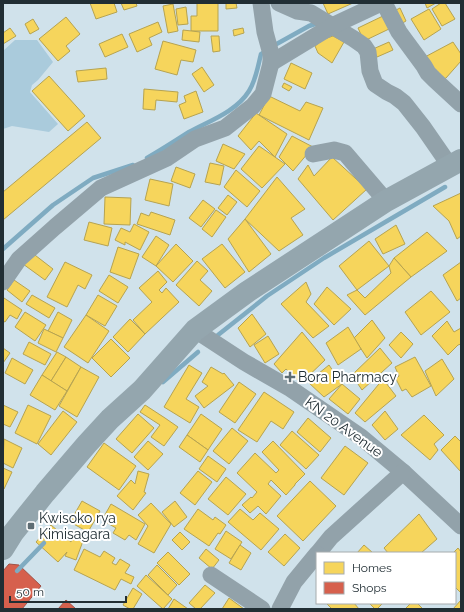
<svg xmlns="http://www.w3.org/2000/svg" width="464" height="612" font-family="Raleway,sans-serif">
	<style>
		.green { fill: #aacbdc }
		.homes { fill: #f6d55c; stroke: #b6a350 }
		.shops { fill: #d6604d; stroke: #a05146 }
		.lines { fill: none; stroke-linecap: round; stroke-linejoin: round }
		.stream { stroke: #7fabc1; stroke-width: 4.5 }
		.minor { stroke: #92a2aa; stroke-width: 17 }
		.major { stroke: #94a6ae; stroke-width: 22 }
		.poi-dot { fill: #5e6d74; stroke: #fff; stroke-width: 1.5 }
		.labels { text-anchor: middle; stroke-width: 4; stroke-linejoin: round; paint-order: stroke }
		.poi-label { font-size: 14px; fill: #212e34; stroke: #fff; text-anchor: start }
		.street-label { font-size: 14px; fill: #212e34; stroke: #fff }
	</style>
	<rect width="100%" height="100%" fill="#d0e2eb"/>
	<polygon class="green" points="15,40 37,40 53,62 38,80 32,85 30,92 58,124 49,132 12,126 3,129 3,51"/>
	<g class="homes">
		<polygon points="90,3 114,3 117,12 96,19"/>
		<polygon points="121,3 136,3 137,6 124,10"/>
		<polygon points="197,3 218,3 218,31 191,31 191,16 197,16"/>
		<polygon points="226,3 236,3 237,8 226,9"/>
		<polygon points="323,3 353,3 328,14"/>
		<polygon points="425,3 436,3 427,8"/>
		<polygon points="441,3 445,3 455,19 442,26 432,9"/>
		<polygon points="173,4 178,31 168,33 163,6"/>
		<polygon points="186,7 188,24 178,25 176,9"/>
		<polygon points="400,8 406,21 399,25 392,12"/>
		<polygon points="429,9 441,29 424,40 411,19"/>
		<polygon points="383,16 389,29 364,41 358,28"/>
		<polygon points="66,17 80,34 66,46 70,51 58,61 39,39"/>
		<polygon points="33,19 39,29 30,34 25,24"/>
		<polygon points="158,22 162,32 149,38 152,45 137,52 129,34"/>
		<polygon points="10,28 16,36 3,44 3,33"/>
		<polygon points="243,28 244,33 234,36 233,30"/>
		<polygon points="183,30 200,32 199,42 182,40"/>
		<polygon points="122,34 128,47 105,57 99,44"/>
		<polygon points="211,36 219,36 220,51 213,52"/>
		<polygon points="333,36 344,42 332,63 318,53 315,46 324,39"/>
		<polygon points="163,41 196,50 193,62 181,60 177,75 155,69"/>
		<polygon points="389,42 393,50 377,57 373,49"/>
		<polygon points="453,42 461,54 461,61 446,78 439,82 423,58"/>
		<polygon points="291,63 312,73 305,89 284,79"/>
		<polygon points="202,67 214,85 204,92 192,74"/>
		<polygon points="106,68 107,79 78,82 76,71"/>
		<polygon points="49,76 85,116 68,131 32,91"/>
		<polygon points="284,83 292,87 289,91 282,87"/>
		<polygon points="144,89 178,92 177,102 156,100 155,110 143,109"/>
		<polygon points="196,91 203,112 184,119 179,105 186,102 184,96"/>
		<polygon points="269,96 300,111 306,102 323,108 309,140 259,115"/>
		<polygon points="256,113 287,134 275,157 259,141 251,150 238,136"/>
		<polygon points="87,122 101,138 3,220 3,192"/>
		<polygon points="292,136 313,147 293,171 279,157"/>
		<polygon points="223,144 245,154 234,169 216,161"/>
		<polygon points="259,146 285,164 262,188 241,169"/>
		<polygon points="332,157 367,189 333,220 298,179 308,165 314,176"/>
		<polygon points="210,163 224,166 220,185 205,182"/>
		<polygon points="176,167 195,174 190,188 171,181"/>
		<polygon points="236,170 260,191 247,207 224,187"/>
		<polygon points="277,177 305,209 291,218 303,235 279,251 245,219"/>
		<polygon points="150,179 173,184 169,206 145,200"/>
		<polygon points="461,193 461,236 457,239 449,221 433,206"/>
		<polygon points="228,195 237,202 227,215 218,208"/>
		<polygon points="105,197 131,198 130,225 104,224"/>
		<polygon points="203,200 215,209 201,227 189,218"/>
		<polygon points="216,210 226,217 212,237 202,229"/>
		<polygon points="151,212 175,220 170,235 137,224 141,213 149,216"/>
		<polygon points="245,219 271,254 249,272 228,239"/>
		<polygon points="89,222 112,228 108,246 84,240"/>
		<polygon points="134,224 149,232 140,250 125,242 125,245 115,240 121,228 130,232"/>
		<polygon points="396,225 405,244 383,254 375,239"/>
		<polygon points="427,232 447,251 411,277 394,258"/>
		<polygon points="156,236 169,245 156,266 142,257"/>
		<polygon points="369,241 389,266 357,290 339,266"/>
		<polygon points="176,244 193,261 173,282 156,266"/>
		<polygon points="222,244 245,272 225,288 202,259"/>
		<polygon points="118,247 139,254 130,279 110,272"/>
		<polygon points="31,252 53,269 45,280 23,264"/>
		<polygon points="394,258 411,277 365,315 347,295 357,290 365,298 391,273 389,266"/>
		<polygon points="197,261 208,271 200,280 212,291 199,306 176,285"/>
		<polygon points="65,262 92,275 85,289 78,285 67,307 47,297"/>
		<polygon points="461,262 461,298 457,301 443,275"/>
		<polygon points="158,271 167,282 159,290 162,293 166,288 179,302 145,334 133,320 152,302 139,288"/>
		<polygon points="109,275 128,287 118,303 99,291"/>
		<polygon points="14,280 30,291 22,302 7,290"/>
		<polygon points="306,282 311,294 306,302 329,326 313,338 281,304"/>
		<polygon points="327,287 351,309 334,325 314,304"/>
		<polygon points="431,291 450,312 421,335 405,312"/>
		<polygon points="32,295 55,308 49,318 26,304"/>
		<polygon points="98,295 117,306 105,326 86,315"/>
		<polygon points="4,298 22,310 17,319 10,315 5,322 3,321 3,300"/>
		<polygon points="25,312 46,325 35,341 15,327"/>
		<polygon points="58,312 72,320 63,338 48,331"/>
		<polygon points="252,314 266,334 250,347 238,328"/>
		<polygon points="86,315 109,331 88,363 64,347"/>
		<polygon points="130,319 145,334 128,352 113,337"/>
		<polygon points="372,320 385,338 367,358 354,338"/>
		<polygon points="447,321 454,332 461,328 461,344 458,345 448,355 432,336"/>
		<polygon points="348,327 361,349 338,365 326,343"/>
		<polygon points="44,329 63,338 56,352 38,343"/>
		<polygon points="302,332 325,360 301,383 286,369 282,373 274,364"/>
		<polygon points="401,332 413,344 401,358 389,345"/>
		<polygon points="268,336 279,354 265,363 254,345"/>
		<polygon points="111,339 130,358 111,377 92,358"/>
		<polygon points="29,342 51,354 45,365 23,354"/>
		<polygon points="3,348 10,353 3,363"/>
		<polygon points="380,348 392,363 362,390 352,375"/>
		<polygon points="57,352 66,357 51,381 42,375"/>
		<polygon points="66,357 81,367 67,391 51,381"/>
		<polygon points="415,357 431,386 412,397 406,389 402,391 396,379 399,376 395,367"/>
		<polygon points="12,358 33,370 25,384 5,373"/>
		<polygon points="442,359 454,379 436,396 425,371"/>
		<polygon points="189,365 202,373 186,399 199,407 190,423 164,407"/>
		<polygon points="329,365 342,384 324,397 308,382"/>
		<polygon points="81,367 99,377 77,417 59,406"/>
		<polygon points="211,367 223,374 224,373 234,385 204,408 195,396 208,386 202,382"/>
		<polygon points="42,375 67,391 55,410 30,395"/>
		<polygon points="383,379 396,396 365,422 355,413"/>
		<polygon points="239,382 256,394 235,423 219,412"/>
		<polygon points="342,384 360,399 348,414 329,399"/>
		<polygon points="264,392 294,412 283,429 271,421 257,442 238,430"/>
		<polygon points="3,405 18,412 10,427 3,424"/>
		<polygon points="28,405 51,416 37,444 15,433"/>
		<polygon points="145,405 165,418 178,427 164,446 151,437 160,425 140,412"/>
		<polygon points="63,411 77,422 51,455 38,444"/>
		<polygon points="385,411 398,429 385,440 372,425"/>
		<polygon points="138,414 154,428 132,453 116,439"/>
		<polygon points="201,414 222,429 208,450 187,435"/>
		<polygon points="424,415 444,435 434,444 438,450 430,460 401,435"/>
		<polygon points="308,418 331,438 320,452 297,432"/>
		<polygon points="232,428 248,441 229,464 213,451"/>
		<polygon points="292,431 319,455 306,469 280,445"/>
		<polygon points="187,435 208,450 200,462 179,447"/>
		<polygon points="455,436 461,442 461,472 441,450"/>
		<polygon points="4,439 22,448 13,468 3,463"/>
		<polygon points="148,441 163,454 148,470 134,457"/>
		<polygon points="273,441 305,474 295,484 295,485 286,495 271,480 268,484 281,496 266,514 258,506 250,513 242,505 251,497 252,498 257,492 237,473 255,453 276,473 279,470 262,452"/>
		<polygon points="104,443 136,466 119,490 87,467"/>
		<polygon points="345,446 368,463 344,495 321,478"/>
		<polygon points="208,456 226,469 217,482 199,469"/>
		<polygon points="3,468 12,472 4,489 3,488"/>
		<polygon points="138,471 149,474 144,492 146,493 133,510 117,496 131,480 135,484"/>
		<polygon points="198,471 212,482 195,505 180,493"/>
		<polygon points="226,477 246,494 228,515 208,499"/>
		<polygon points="310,481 336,506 303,541 277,516"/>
		<polygon points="82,501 100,511 88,532 70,522"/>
		<polygon points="175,501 187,517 174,527 162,512"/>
		<polygon points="151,503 171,524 154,553 138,544 148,526 138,515"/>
		<polygon points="111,504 145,524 136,540 129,535 125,540 113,533 116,528 102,520"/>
		<polygon points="198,509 213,520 215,517 226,525 220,534 218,533 209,546 184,529"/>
		<polygon points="240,509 253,520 260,513 279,529 261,550 228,522"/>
		<polygon points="419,514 437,539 421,553 388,553 384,548"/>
		<polygon points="51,525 71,542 72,537 83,541 76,560 65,556 67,552 58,562 36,542"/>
		<polygon points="226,531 242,542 231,559 215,549"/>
		<polygon points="180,532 190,542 182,550 172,540"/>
		<polygon points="285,534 300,548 284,566 268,552"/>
		<polygon points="240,545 251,553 241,570 229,563"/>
		<polygon points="364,545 373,553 357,553"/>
		<polygon points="458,548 461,552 461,593 455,587 455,553 453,553"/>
		<polygon points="84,549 100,557 104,551 115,558 112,563 116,565 120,559 130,565 125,573 134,577 131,584 121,579 115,590 74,570"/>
		<polygon points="206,549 219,560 212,569 199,558"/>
		<polygon points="168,552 190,574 179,585 157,563"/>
		<polygon points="157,565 177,585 168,595 148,575"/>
		<polygon points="146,575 172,599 163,609 137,586"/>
		<polygon points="205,585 215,593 200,609 196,609 189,603"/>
		<polygon points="133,588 142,594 133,609 130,609 123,605"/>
		<polygon points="229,598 244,609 222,609"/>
		<polygon points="174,599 188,609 168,609"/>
		<polygon points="461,600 461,609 453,609"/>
		<polygon points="326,603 354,603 359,609 332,609"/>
		<polygon points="369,603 383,603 377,609 375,609"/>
		<polygon points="411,603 417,603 423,609 405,609"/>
	</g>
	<g class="shops">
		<polygon points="9,564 19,565 41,586 22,609 3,609 3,571"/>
		<polygon points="66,600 76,609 58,609"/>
	</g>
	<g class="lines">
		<g class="stream">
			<polyline points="273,46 309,26 318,23"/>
			<path d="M147 158C161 150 175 141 189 132 209 121 236 112 249 91 256 80 258 66 261 54L267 50"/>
			<polyline points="3,249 53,205 93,178 133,165"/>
			<polyline points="218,335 267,296 324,258 445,187"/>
			<polyline points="163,382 198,352"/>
			<polyline points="17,571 44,543"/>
		</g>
		<g class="minor">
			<polyline points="279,3 297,11 311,13 354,39 364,46 368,52 370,71 375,84 387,92 395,96 404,103 423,127 450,166"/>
			<polyline points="384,3 399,32 424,66 428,73 435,80 461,104"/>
			<polyline points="271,63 332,26 381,3"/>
			<polyline points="313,154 334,150 345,153 386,201"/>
			<polyline points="3,282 19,259 55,227 101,188 167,158 195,139 225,128 253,106 263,94 271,63 271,54 265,32 261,3"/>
			<polyline points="195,330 244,362 291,389 361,437 403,472 461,526"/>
			<polyline points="318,553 331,537 403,472"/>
			<polyline points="211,575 262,609"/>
			<polyline points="280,609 294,582 317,554"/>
		</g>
		<polyline class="major" points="3,549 13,533 45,493 87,444 110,419 142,390 195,330 247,292 386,201 461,160"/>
	</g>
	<g class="poi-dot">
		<path d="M288 371h4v4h4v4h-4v4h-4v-4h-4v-4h4z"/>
		<rect x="27" y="522" width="8" height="8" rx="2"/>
	</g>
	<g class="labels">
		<g class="poi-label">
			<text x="298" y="382">Bora Pharmacy</text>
			<text x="39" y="523">Kwisoko rya<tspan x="39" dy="16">Kimisagara</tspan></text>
		</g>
		<g class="street-label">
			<text transform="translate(344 427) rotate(36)" y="5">KN 20 Avenue</text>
		</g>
	</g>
	<rect width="464" height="612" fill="none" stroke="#212e34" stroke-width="8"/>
	<rect x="316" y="552" width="140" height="52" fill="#ffffff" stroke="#a6abae"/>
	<rect x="324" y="562" width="20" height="12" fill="#f6d55c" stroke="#a6abae"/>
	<text x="352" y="572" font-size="12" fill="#212e34">Homes</text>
	<rect x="324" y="582" width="20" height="12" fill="#d6604d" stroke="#a6abae"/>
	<text x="352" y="592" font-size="12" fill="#212e34">Shops</text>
	<path d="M10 596v6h116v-6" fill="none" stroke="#212e34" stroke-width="2"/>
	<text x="16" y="596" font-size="12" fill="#212e34" stroke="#ffffff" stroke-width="3" paint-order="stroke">50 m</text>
</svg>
